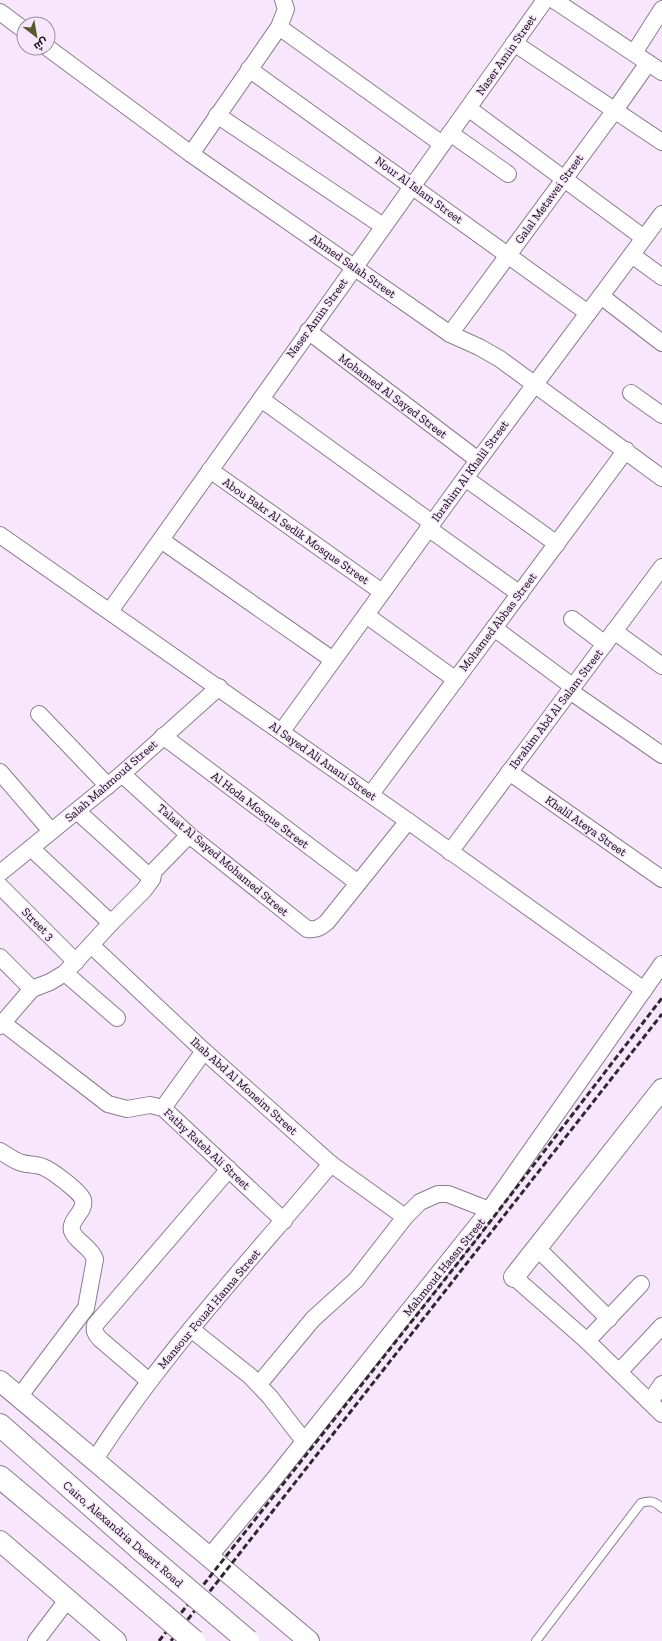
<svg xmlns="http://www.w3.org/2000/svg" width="662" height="1641" font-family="'Zilla Slab',Cairo,serif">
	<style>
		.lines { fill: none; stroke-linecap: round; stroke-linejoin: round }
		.service-casing { stroke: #8b7c8e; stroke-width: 10 }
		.minor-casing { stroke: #8b7c8e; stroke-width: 18 }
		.tertiary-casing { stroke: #8b7c8e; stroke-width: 22 }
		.motorway-casing { stroke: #8b7c8e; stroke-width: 24 }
		.service { stroke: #fff; stroke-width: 8 }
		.minor { stroke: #fff; stroke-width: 16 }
		.tertiary { stroke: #fff; stroke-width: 20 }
		.motorway { stroke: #fff; stroke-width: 22 }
		.rail { stroke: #2f2831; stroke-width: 3; stroke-dasharray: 6 3; stroke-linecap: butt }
		.motorway-bridge-casing { stroke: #8b7c8e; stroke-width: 24; stroke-linecap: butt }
		.motorway-bridge { stroke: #fff; stroke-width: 22 }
		.labels { text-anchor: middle; stroke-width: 3; stroke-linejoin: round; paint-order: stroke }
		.street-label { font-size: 12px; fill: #100a11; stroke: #f8e7fc }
	</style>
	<rect width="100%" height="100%" fill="#f8e7fc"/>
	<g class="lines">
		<g class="service-casing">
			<path id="service" d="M536 1641 641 1503C651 1500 654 1501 662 1508"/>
		</g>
		<g class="minor-casing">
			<g id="minor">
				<polyline points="554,0 662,72"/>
				<polyline points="0,12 24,30"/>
				<polyline points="279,27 442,144"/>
				<polyline points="514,43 662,142"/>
				<polyline points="48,48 191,154 450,334 479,347 500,359 662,478"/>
				<polyline points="634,53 662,9"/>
				<polyline points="249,69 588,313"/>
				<polyline points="468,108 644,238"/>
				<polyline points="217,115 383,226"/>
				<polyline points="450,133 508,174"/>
				<polyline points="191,154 279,27 286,9 283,0"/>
				<polyline points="632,255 662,277"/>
				<polyline points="601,296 662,343"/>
				<polyline points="308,331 478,460"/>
				<polyline points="450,334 615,110 648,63"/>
				<polyline points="631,393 662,415"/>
				<polyline points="261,399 432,523"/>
				<polyline points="210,470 382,592"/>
				<polyline points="465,478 557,544"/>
				<polyline points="428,528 520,594"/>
				<polyline points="0,535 408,821 644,990"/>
				<polyline points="161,540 333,660"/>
				<polyline points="110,611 545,0"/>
				<polyline points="366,615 456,680"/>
				<polyline points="572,619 605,644"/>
				<polyline points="494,628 572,686"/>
				<polyline points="614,631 662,666"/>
				<polyline points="570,691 662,755"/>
				<polyline points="39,714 108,786"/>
				<polyline points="282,731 465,478 662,214"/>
				<polyline points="163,736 358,883"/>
				<polyline points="0,772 51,831"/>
				<polyline points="509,772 662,879"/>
				<path d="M122 774 189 835 307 929C316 930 320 928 327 922L408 821"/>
				<polyline points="371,794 626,450"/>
				<polyline points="77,811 152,879"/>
				<polyline points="31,848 111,923"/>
				<polyline points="450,852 662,567"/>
				<polyline points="0,873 122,774 219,687"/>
				<polyline points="0,886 76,962"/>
				<polyline points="91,945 204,1051 331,1164 405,1217"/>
				<polyline points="0,957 32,989"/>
				<polyline points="65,973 117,1018"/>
				<polyline points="3,1023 108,1104 127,1109 150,1105 163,1108 284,1221"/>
				<polyline points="0,1026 32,989 50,982 65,973 111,923 144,890 152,879 154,871 189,835"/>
				<polyline points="163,1108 204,1051"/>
				<path d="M0 1151C7 1155 14 1161 22 1163 29 1165 36 1164 43 1167 51 1170 81 1192 83 1200 86 1212 69 1219 72 1231 75 1241 91 1247 95 1259L86 1308 19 1397"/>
				<polyline points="537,1248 609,1319"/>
				<polyline points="514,1277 587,1341 662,1414"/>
				<polyline points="191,1329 250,1376 270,1397 304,1441"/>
				<polyline points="587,1341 641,1284"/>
				<polyline points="619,1372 662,1326"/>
				<path d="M149 1381 100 1339C95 1334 94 1331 95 1325L229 1169"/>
				<polyline points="259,1384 313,1319 356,1280 405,1217 420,1202 438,1194 448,1194 489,1210"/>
				<polyline points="650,1402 662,1384"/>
				<path d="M94 1461C162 1354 250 1261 331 1164"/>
				<polyline points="209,1557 274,1479 489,1210 662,964"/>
				<polyline points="36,1641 68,1599"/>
			</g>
		</g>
		<g class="tertiary-casing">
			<g id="tertiary">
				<polyline points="514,1277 662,1089"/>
				<polyline points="0,1381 309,1641"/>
				<polyline points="0,1541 116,1641"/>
			</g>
		</g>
		<g class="motorway-casing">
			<g id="motorway">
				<polyline points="0,1425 141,1550"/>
				<polyline points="0,1477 117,1575"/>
			</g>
		</g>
		<use href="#service" class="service"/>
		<use href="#minor" class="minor"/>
		<use href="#tertiary" class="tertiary"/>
		<use href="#motorway" class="motorway"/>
		<g class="rail">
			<polyline points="159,1641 476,1240 662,998"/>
			<polyline points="171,1641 662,1014"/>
		</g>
		<g class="motorway-bridge-casing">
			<g id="motorway-bridge">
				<polyline points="141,1550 248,1641"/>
				<polyline points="117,1575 194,1641"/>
			</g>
		</g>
		<use href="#motorway-bridge" class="motorway-bridge"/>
	</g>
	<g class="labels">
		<g class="street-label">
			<text transform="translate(506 55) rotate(-55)" y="4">Naser Amin Street</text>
			<text transform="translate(419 190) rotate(36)" y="4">Nour Al Islam Street</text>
			<text transform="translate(549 199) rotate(-54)" y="4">Galal Metawei Street</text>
			<text transform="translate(353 266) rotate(35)" y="4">Ahmed Salah Street</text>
			<text transform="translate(317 318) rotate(-54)" y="4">Naser Amin Street</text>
			<text transform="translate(393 396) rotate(37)" y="4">Mohamed Al Sayed Street</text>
			<text transform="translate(470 471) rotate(-54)" y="4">Ibrahim Al Khalil Street</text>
			<text transform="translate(296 531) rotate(35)" y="4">Abou Bakr Al Sedik Mosque Street</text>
			<text transform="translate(498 622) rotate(-53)" y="4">Mohamed Abbas Street</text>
			<text transform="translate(556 709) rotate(-53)" y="4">Ibrahim Abd Al Salam Street</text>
			<text transform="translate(323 761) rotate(35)" y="4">Al Sayed Ali Anani Street</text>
			<text transform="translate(111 781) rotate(-41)" y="4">Salah Mahmoud Street</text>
			<text transform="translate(260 810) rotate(37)" y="4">Al Hoda Mosque Street</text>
			<text transform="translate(586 826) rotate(35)" y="4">Khalil Ateya Street</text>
			<text transform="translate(223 860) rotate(40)" y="4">Talaat Al Sayed Mohamed Street</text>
			<text transform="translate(38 924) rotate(45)" y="4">Street 3</text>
			<text transform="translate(244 1086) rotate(42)" y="4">Ihab Abd Al Moneim Street</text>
			<text transform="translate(207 1149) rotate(43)" y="4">Fathy Rateb Ali Street</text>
			<text transform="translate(444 1267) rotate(-51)" y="4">Mahmoud Hassn Street</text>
			<text transform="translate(209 1309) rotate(-50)" y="4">Mansour Fouad Hanna Street</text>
			<text transform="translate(123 1534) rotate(41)" y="4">Cairo, Alexandria Desert Road</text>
		</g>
	</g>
	<g transform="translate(36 36) rotate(149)"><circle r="19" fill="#f8e7fc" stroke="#9b8f9e"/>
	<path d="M0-3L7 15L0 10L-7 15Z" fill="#545a29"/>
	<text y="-6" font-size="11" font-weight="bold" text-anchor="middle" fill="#100a11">ش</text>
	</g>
</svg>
